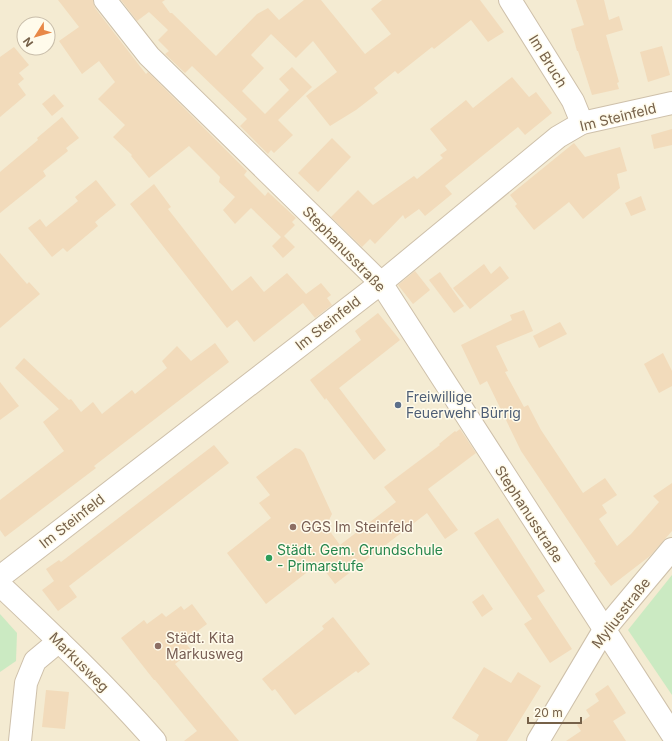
<svg xmlns="http://www.w3.org/2000/svg" width="672" height="741" font-family="Inter,sans-serif">
	<style>
		.residential { fill: #f4ebd2; fill-rule: evenodd }
		.green { fill: #cbeac2 }
		.building { fill: #f2dbbb }
		.lines { fill: none; stroke-linecap: round; stroke-linejoin: round }
		.minor-casing { stroke: #cec0aa; stroke-width: 24 }
		.minor { stroke: #fff; stroke-width: 22 }
		.service-dot { fill: #5c6f8a; stroke: #fffbeb; stroke-width: 1.5 }
		.education-dot { fill: #8d6e63; stroke: #fffbeb; stroke-width: 1.5 }
		.leisure-dot { fill: #2e9e5b; stroke: #fffbeb; stroke-width: 1.5 }
		.labels { text-anchor: middle; stroke-width: 3; stroke-linejoin: round; paint-order: stroke }
		.street-label { font-size: 14px; fill: #766149; stroke: #fffbeb }
		.service-label { font-size: 14px; fill: #4e5e75; stroke: #fffbeb; text-anchor: start }
		.education-label { font-size: 14px; fill: #785e54; stroke: #fffbeb; text-anchor: start }
		.leisure-label { font-size: 14px; fill: #27864d; stroke: #fffbeb; text-anchor: start }
	</style>
	<rect width="100%" height="100%" fill="#fdf7e4"/>
	<path class="residential" d="M0 0H672V741H0ZM24 24H48V48H24Z"/>
	<g class="green">
		<polygon points="672,575 672,695 628,630"/>
		<polygon points="0,614 17,633 16,661 0,672"/>
	</g>
	<g class="building">
		<polygon points="58,0 93,0 95,8 146,74 148,72 247,171 244,175 265,196 268,192 296,218 292,222 295,225 284,236 295,247 283,258 272,246 281,237 251,208 235,224 223,210 235,197 219,182 220,177 189,146 149,178 131,156 132,155 113,137 125,125 98,99 115,82 99,61 82,74 59,41 79,27"/>
		<polygon points="121,0 165,0 162,2 170,13 172,13 216,56 257,14 268,8 279,20 304,0 321,0 365,54 391,34 371,9 382,0 480,0 504,32 488,42 471,20 434,49 432,47 398,74 395,71 374,88 378,93 356,110 330,126 306,96 337,72 313,41 296,58 271,34 251,55 264,68 242,91 265,114 289,90 279,79 292,67 312,87 278,120 293,135 274,153 271,150 268,154 240,126 247,119 192,66 185,73 165,54 169,51 158,40 168,30 149,12 137,21"/>
		<polygon points="576,0 604,0 609,20 619,16 623,30 606,35 619,82 617,83 619,89 592,95 578,51 577,51 571,29 584,25"/>
		<polygon points="662,46 670,75 648,82 640,52"/>
		<polygon points="14,47 29,65 19,73 24,79 18,84 26,95 0,117 0,57"/>
		<polygon points="512,77 529,97 536,92 552,113 525,135 518,127 445,186 452,194 425,216 419,209 405,219 403,215 375,244 370,239 362,247 331,217 358,190 373,205 414,176 417,179 443,158 440,155 447,150 430,129 466,100 473,108"/>
		<polygon points="54,94 64,106 52,116 42,104"/>
		<polygon points="62,117 79,138 66,148 68,151 43,171 46,176 0,213 0,172 38,140 37,138"/>
		<polygon points="672,129 672,145 654,149 651,135"/>
		<polygon points="332,138 351,157 318,192 298,173"/>
		<polygon points="574,143 585,157 620,147 627,171 617,174 620,188 583,219 569,202 534,230 515,206 517,204 510,195"/>
		<polygon points="96,180 116,205 95,222 98,226 67,252 63,248 52,257 28,228 40,219 46,227 78,201 75,197"/>
		<polygon points="154,184 171,207 168,209 232,291 251,276 264,292 287,273 306,294 321,283 331,295 327,298 332,305 315,318 303,303 254,342 237,320 227,328 130,204"/>
		<polygon points="641,196 646,210 631,216 625,203"/>
		<polygon points="0,253 27,284 29,282 40,294 0,328"/>
		<polygon points="484,264 491,274 500,266 509,278 470,309 453,288"/>
		<polygon points="415,271 430,290 413,304 398,285"/>
		<polygon points="440,272 464,306 454,313 429,280"/>
		<polygon points="524,310 533,331 496,346 508,371 505,372 524,407 528,405 541,430 583,493 605,478 617,495 602,505 607,513 599,519 617,546 631,534 659,502 653,496 672,483 672,531 650,556 611,586 594,563 596,562 521,451 487,381 480,385 461,345 512,320 510,315"/>
		<polygon points="378,313 400,340 339,388 386,450 374,460 326,398 325,400 310,380 361,340 355,331"/>
		<polygon points="560,322 567,334 539,348 533,336"/>
		<polygon points="215,343 229,362 94,466 96,468 5,537 0,530 0,500 64,451 43,422 59,409 15,368 24,358 69,400 71,399 81,412 93,402 102,414 132,390 135,394 167,368 162,361 177,346 191,361"/>
		<polygon points="663,353 672,371 672,386 659,393 644,364"/>
		<polygon points="0,382 19,406 0,420"/>
		<polygon points="460,429 476,453 428,489 458,530 445,539 427,513 335,584 319,563 266,604 227,553 271,518 259,503 270,495 256,477 295,448 300,449 304,453 332,514 326,526 340,545 396,502 384,487 440,445 439,444 455,431 456,432"/>
		<polygon points="214,445 229,463 69,586 77,597 58,611 42,590 54,581 46,569 59,560 61,562"/>
		<polygon points="498,518 545,591 537,596 572,649 550,663 524,624 532,619 474,533"/>
		<polygon points="483,594 493,609 482,617 472,602"/>
		<polygon points="192,604 207,624 184,641 192,651 175,664 239,741 184,741 197,731 155,680 154,680 121,638 144,620 147,624 162,613 166,617 181,606 184,610"/>
		<polygon points="333,617 370,664 358,673 356,671 295,715 275,689 272,691 262,679 324,629 322,626"/>
		<polygon points="484,667 511,683 518,672 541,686 507,741 476,741 479,735 452,718"/>
		<polygon points="608,685 626,713 613,721 626,741 566,741 581,731 577,725 590,716 586,710 599,701 595,694"/>
		<polygon points="46,690 69,692 65,729 42,727"/>
	</g>
	<g class="lines">
		<g class="minor-casing">
			<g id="minor">
				<polyline points="105,0 149,56 381,283 672,734"/>
				<polyline points="510,0 573,101 582,123"/>
				<polyline points="0,577 381,283 558,137 582,123 672,103"/>
				<path d="M0 585C53 635 107 686 155 741"/>
				<polyline points="20,741 26,683 35,661 59,641"/>
				<polyline points="538,741 604,630 672,549"/>
			</g>
		</g>
		<use href="#minor" class="minor"/>
	</g>
	<circle class="service-dot" cx="398" cy="405" r="4"/>
	<g class="education-dot">
		<circle cx="293" cy="527" r="4"/>
		<circle cx="158" cy="646" r="4"/>
	</g>
	<circle class="leisure-dot" cx="269" cy="558" r="4"/>
	<g class="labels">
		<g class="street-label">
			<text transform="translate(548 61) rotate(58)" y="5">Im Bruch</text>
			<text transform="translate(618 117) rotate(-14)" y="5">Im Steinfeld</text>
			<text transform="translate(344 249) rotate(46)" y="5">Stephanusstraße</text>
			<text transform="translate(328 323) rotate(-38)" y="5">Im Steinfeld</text>
			<text transform="translate(529 514) rotate(57)" y="5">Stephanusstraße</text>
			<text transform="translate(72 521) rotate(-38)" y="5">Im Steinfeld</text>
			<text transform="translate(621 613) rotate(-52)" y="5">Myliusstraße</text>
			<text transform="translate(79 662) rotate(45)" y="5">Markusweg</text>
		</g>
		<g class="service-label">
			<text x="406" y="402">Freiwillige<tspan x="406" dy="16">Feuerwehr Bürrig</tspan></text>
		</g>
		<g class="education-label">
			<text x="301" y="532">GGS Im Steinfeld</text>
			<text x="166" y="643">Städt. Kita<tspan x="166" dy="16">Markusweg</tspan></text>
		</g>
		<g class="leisure-label">
			<text x="277" y="555">Städt. Gem. Grundschule<tspan x="277" dy="16">- Primarstufe</tspan></text>
		</g>
	</g>
	<g transform="translate(36 36) rotate(233)"><circle r="19" fill="#fffbeb" stroke="#c8bdaa"/>
	<path d="M0-3L7 15L0 10L-7 15Z" fill="#e88847"/>
	<text y="-6" font-size="11" font-weight="bold" text-anchor="middle" fill="#766149">N</text>
	</g>
	<path d="M528 717v6h53v-6" fill="none" stroke="#766149" stroke-width="2"/>
	<text x="534" y="717" font-size="12" fill="#766149" stroke="#fffbeb" stroke-width="3" paint-order="stroke">20 m</text>
</svg>
